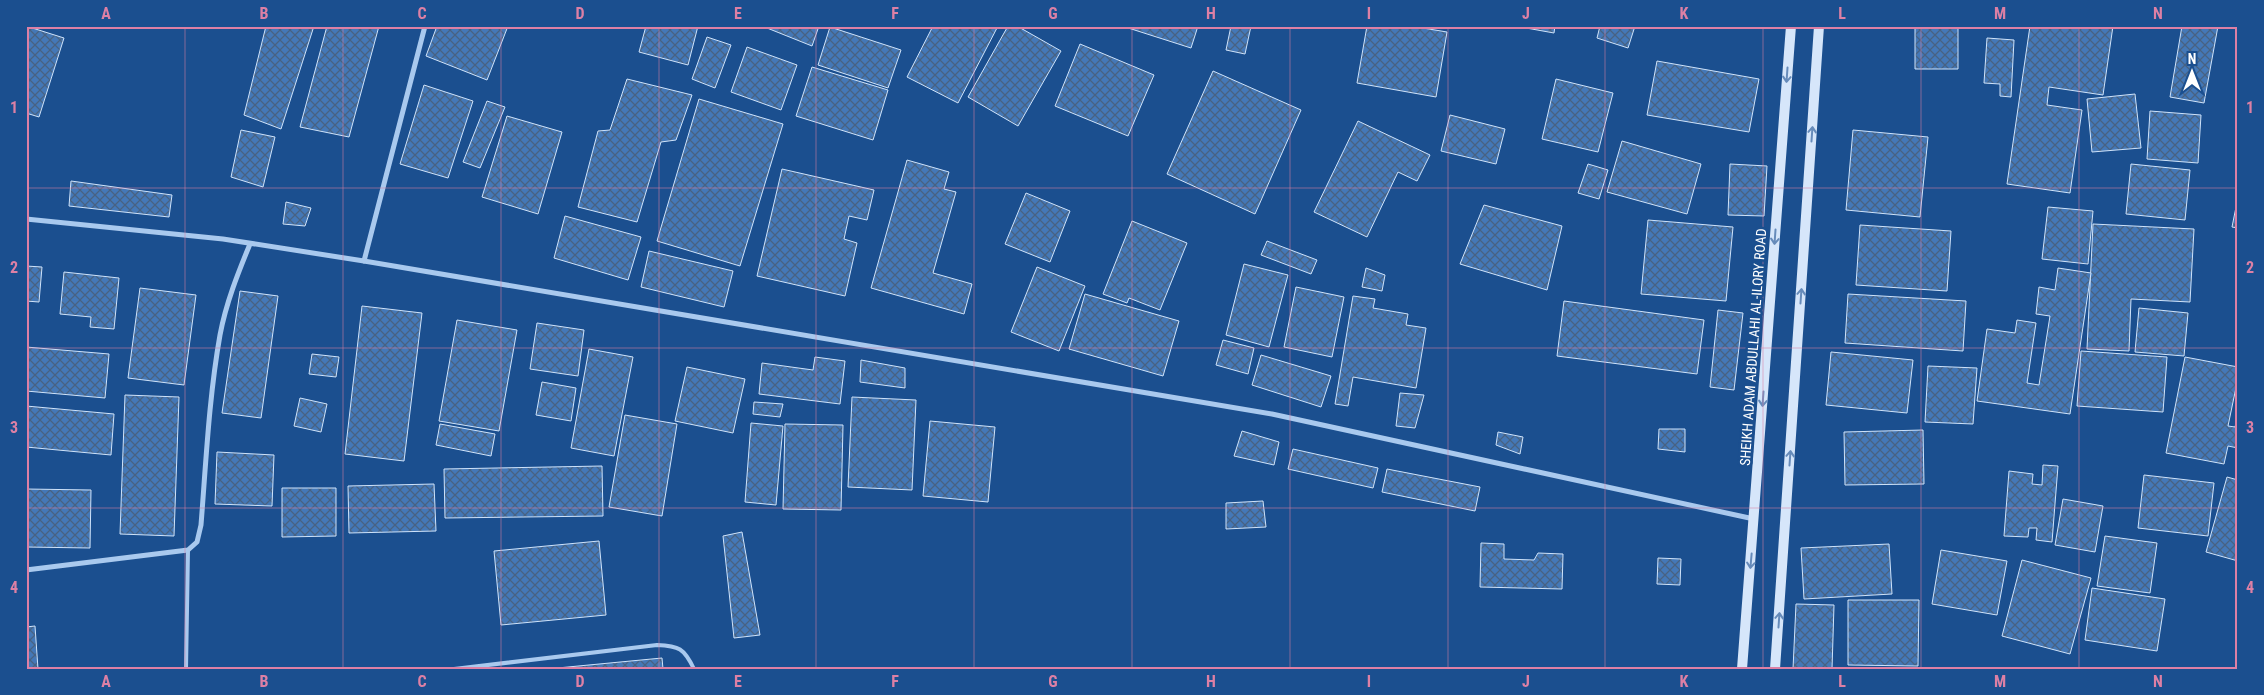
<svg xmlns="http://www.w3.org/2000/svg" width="2264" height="695" font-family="'Roboto Condensed',sans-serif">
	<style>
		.building { fill: url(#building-cross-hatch); stroke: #cfe3fa }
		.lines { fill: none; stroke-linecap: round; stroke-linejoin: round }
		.lane { stroke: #a9c9ee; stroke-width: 4 }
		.street { stroke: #a9c9ee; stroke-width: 5 }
		.secondary { stroke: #d6e6fa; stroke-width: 10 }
		.oneway { stroke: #668bba }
		.grid { fill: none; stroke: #dd80a5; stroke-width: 1; stroke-opacity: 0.55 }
		.labels { text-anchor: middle; stroke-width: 5; stroke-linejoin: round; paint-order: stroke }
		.street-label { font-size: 14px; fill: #fff; stroke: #1b4f8f }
		.neatline { fill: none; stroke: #dd80a5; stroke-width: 2 }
		.grid-label { font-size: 16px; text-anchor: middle; font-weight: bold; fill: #dd80a5 }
	</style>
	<defs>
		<pattern id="building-cross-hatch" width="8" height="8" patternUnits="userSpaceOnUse" patternTransform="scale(1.25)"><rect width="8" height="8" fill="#4478b7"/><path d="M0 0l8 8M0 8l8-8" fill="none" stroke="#486282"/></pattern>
	</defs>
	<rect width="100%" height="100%" fill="#1b4f8f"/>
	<g class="building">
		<polygon points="26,26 64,38 39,117 26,113"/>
		<polygon points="266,26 314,26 281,129 244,115"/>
		<polygon points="327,26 379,26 349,137 300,127"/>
		<polygon points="437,26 508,26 487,80 426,56"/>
		<polygon points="646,26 698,26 688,65 639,52"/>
		<polygon points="762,26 819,26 812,46"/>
		<polygon points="933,26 998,26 958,103 907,77"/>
		<polygon points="1008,26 1017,26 1061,51 1018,126 968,97"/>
		<polygon points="1122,26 1198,26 1191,48"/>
		<polygon points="1231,26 1251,26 1245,54 1226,50"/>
		<polygon points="1367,26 1411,26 1447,32 1436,97 1357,83"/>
		<polygon points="1515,26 1555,26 1554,33"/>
		<polygon points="1600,26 1635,26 1628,48 1597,38"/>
		<polygon points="1915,26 2006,26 2006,27 1958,27 1958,69 1915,69"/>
		<polygon points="2030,26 2113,26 2103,95 2049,87 2047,105 2082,110 2070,193 2007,184"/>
		<polygon points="2182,26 2218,26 2204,103 2170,97"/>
		<polygon points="830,27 901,50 888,88 818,65"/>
		<polygon points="707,37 731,45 715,88 692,79"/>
		<polygon points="1987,38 2014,40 2011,97 2000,96 2000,84 1984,83"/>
		<polygon points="1080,44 1154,75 1128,136 1055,106"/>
		<polygon points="747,47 797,65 781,110 731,92"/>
		<polygon points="1657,61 1759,79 1749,132 1647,115"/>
		<polygon points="812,67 888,90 873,140 796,116"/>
		<polygon points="1213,71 1301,110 1255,214 1167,174"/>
		<polygon points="627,79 692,95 676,140 661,142 637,222 578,207 598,131 610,130"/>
		<polygon points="1556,79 1613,93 1598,152 1542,139"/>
		<polygon points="424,85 473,101 448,178 400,164"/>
		<polygon points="2135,94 2141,148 2092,152 2087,99"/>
		<polygon points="699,99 783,124 740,266 657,241"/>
		<polygon points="487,101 505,107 480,168 463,162"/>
		<polygon points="2150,111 2201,115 2198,163 2147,159"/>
		<polygon points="1450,115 1505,129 1496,164 1441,151"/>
		<polygon points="507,116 562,132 538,214 482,197"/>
		<polygon points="1358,121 1430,155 1417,181 1398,172 1367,237 1314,212"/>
		<polygon points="241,130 275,137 263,187 231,177"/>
		<polygon points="1853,130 1928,137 1920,217 1846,210"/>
		<polygon points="1622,141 1701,164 1687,214 1607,192"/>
		<polygon points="907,160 949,172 944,189 956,192 933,273 972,284 964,314 871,288"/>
		<polygon points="1588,164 1608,170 1599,199 1578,193"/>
		<polygon points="1730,164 1767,166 1764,216 1728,215"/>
		<polygon points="2131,164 2190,170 2185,220 2126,214"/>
		<polygon points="782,169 874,190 867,220 849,216 844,239 857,243 845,296 757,276"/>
		<polygon points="71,181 172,195 169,217 69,206"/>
		<polygon points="1026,193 1070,211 1050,262 1005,244"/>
		<polygon points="286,202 311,208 305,226 283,224"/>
		<polygon points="2237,202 2238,202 2238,228 2232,227"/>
		<polygon points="1484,205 1562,226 1547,290 1460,264"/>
		<polygon points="2048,207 2093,211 2088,264 2042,259"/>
		<polygon points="565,216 641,237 628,280 554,258"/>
		<polygon points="1648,220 1733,227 1726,301 1641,294"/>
		<polygon points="1132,221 1187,243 1160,310 1129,298 1127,303 1103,294"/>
		<polygon points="2093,224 2194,229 2190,302 2131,299 2129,351 2087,349"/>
		<polygon points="1860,225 1951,231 1947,291 1856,285"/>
		<polygon points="1267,241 1317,260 1311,274 1261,255"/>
		<polygon points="649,251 733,271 724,307 641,287"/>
		<polygon points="1244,264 1288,275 1269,347 1226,335"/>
		<polygon points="26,266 42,267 39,302 26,301"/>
		<polygon points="1037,267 1085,286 1059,351 1011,332"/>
		<polygon points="1366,268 1385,275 1382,291 1362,287"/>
		<polygon points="2058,268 2091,273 2070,414 1977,401 1987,329 2015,333 2017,320 2036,323 2027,383 2039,385 2050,316 2036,314 2039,287 2055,290"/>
		<polygon points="64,272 119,278 114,329 90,327 91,317 60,314"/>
		<polygon points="1296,287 1344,297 1332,357 1284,347"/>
		<polygon points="140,288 196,295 184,385 128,378"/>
		<polygon points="240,291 278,296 261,418 222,413"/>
		<polygon points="1085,294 1179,321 1163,376 1069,349"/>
		<polygon points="1848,294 1966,301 1963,351 1845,343"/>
		<polygon points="1353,296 1375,299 1373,308 1408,314 1406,325 1426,328 1416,388 1353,377 1348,406 1335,404"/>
		<polygon points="1564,301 1704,320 1697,374 1557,356"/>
		<polygon points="362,306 422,313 404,461 345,454"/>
		<polygon points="2139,308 2188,313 2184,356 2135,352"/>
		<polygon points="1718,310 1743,313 1734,390 1710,387"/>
		<polygon points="457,320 517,330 499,431 439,421"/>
		<polygon points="537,323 584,330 578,376 530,369"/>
		<polygon points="1223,340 1254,348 1248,374 1216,365"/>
		<polygon points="26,347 109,354 105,398 26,391"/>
		<polygon points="589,349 633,357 614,456 571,448"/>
		<polygon points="2081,351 2167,357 2163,412 2077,406"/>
		<polygon points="1831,352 1913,360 1907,413 1826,405"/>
		<polygon points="312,354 339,357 336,377 309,374"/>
		<polygon points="1261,355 1331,376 1321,407 1252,385"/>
		<polygon points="815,357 845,361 840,404 759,394 762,363 813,370"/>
		<polygon points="2185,357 2238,367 2238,378 2228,426 2235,427 2238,416 2238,448 2228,446 2224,464 2166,453"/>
		<polygon points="861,360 905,368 905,388 860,382"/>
		<polygon points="1928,366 1977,368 1973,424 1925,422"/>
		<polygon points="687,367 745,379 733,433 675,421"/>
		<polygon points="542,382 576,388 571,421 536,415"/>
		<polygon points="1400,393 1424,395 1415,428 1396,426"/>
		<polygon points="125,395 179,397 174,536 120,534"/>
		<polygon points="852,397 916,400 912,490 848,487"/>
		<polygon points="300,398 327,404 321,432 294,426"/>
		<polygon points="754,402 783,404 780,417 753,414"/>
		<polygon points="26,406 114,414 111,455 26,447"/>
		<polygon points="625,415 677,424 662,516 609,507"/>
		<polygon points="930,421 995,427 988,502 923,496"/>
		<polygon points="751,423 783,426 776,505 745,502"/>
		<polygon points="440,424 495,434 491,456 436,445"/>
		<polygon points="785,424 843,425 841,510 783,509"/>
		<polygon points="1659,429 1685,429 1685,452 1658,449"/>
		<polygon points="1923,430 1924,484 1845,485 1844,432"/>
		<polygon points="1242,431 1279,442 1274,465 1234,456"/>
		<polygon points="1498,432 1523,437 1520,454 1496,445"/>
		<polygon points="1293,449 1378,468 1373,488 1288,469"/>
		<polygon points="217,452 274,455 272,506 215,504"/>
		<polygon points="2043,465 2058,466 2052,542 2036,540 2037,528 2029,528 2028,537 2004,536 2009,471 2033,474 2032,484 2042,485"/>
		<polygon points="602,466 603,516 445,518 444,469"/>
		<polygon points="1387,469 1480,487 1475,511 1382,492"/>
		<polygon points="2144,475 2214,483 2208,536 2138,528"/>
		<polygon points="2227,477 2238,480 2238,561 2206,552"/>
		<polygon points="434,484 436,531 349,533 348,486"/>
		<polygon points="282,488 336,488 336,536 282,537"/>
		<polygon points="26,489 91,490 90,548 26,547"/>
		<polygon points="2063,499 2103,506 2095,552 2055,545"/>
		<polygon points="1263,501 1266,527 1226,529 1226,503"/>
		<polygon points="742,532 760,635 734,638 723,536"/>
		<polygon points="2105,536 2157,543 2150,593 2097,586"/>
		<polygon points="599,541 606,615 501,625 494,551"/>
		<polygon points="1481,543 1504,544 1504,559 1534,560 1538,553 1563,554 1562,589 1480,587"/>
		<polygon points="1889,544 1892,594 1804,599 1801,548"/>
		<polygon points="1941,550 2007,561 1997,615 1932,604"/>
		<polygon points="1658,558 1681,559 1680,585 1657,584"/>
		<polygon points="2022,560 2091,578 2070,654 2002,636"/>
		<polygon points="2092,588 2165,599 2157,651 2085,640"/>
		<polygon points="1848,600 1919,600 1918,666 1848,665"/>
		<polygon points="1796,604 1834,605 1832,669 1793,669"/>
		<polygon points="35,626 38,669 26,669 26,627"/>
		<polygon points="662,658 663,669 547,669"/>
	</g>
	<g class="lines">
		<g class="lane">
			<polyline points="186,669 188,550"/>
			<path d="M454 669 657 645C679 646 684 648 694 669"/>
		</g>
		<g class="street">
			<polyline points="26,219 223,239 364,261 1272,414 1754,519"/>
			<polyline points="364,261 425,26"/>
			<path d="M26 570 188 550 197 542 201 525C206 462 209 397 220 335 226 303 238 273 250 244"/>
		</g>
		<g class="secondary">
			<polyline points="1742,669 1791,26"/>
			<polyline points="1775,669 1819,26"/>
		</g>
	</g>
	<defs><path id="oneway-shaft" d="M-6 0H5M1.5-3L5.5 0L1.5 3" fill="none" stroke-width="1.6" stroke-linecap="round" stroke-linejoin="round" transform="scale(1.25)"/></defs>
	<g class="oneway">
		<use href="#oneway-shaft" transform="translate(1787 75) rotate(94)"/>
		<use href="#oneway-shaft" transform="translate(1812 134) rotate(-86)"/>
		<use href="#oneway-shaft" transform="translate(1775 237) rotate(94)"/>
		<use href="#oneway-shaft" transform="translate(1801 296) rotate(-86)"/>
		<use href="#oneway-shaft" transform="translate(1763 399) rotate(94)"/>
		<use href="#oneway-shaft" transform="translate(1790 458) rotate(-86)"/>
		<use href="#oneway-shaft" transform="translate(1751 561) rotate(95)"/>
		<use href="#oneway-shaft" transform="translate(1779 620) rotate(-86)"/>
	</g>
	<path class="grid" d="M185 26V669M343 26V669M501 26V669M659 26V669M816 26V669M974 26V669M1132 26V669M1290 26V669M1448 26V669M1605 26V669M1763 26V669M1921 26V669M2079 26V669M26 188H2238M26 348H2238M26 508H2238"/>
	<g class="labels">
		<g class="street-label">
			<text transform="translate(1753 347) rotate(-86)" y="5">SHEIKH ADAM ABDULLAHI AL-ILORY ROAD</text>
		</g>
	</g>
	<rect width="2264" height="695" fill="none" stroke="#1b4f8f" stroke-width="55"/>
	<g transform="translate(2192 72)" stroke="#1b4f8f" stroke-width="4" paint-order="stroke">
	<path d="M0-4L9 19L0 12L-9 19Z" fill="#ffffff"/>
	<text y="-8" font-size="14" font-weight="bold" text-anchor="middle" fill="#ffffff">N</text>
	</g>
	<rect x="28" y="28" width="2208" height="640" class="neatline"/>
	<g class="grid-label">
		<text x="106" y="19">A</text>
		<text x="264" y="19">B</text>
		<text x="422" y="19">C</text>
		<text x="580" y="19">D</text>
		<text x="738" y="19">E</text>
		<text x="895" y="19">F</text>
		<text x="1053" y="19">G</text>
		<text x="1211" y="19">H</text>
		<text x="1369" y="19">I</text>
		<text x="1526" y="19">J</text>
		<text x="1684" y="19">K</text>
		<text x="1842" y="19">L</text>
		<text x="2000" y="19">M</text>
		<text x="2158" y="19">N</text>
		<text x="14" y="113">1</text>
		<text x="2250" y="113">1</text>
		<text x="14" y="273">2</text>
		<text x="2250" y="273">2</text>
		<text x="14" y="433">3</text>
		<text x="2250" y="433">3</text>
		<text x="14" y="593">4</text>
		<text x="2250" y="593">4</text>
		<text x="106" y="687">A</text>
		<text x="264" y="687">B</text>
		<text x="422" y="687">C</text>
		<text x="580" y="687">D</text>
		<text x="738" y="687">E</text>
		<text x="895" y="687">F</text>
		<text x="1053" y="687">G</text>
		<text x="1211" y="687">H</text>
		<text x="1369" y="687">I</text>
		<text x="1526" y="687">J</text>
		<text x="1684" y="687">K</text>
		<text x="1842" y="687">L</text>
		<text x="2000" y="687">M</text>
		<text x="2158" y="687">N</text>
	</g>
</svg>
